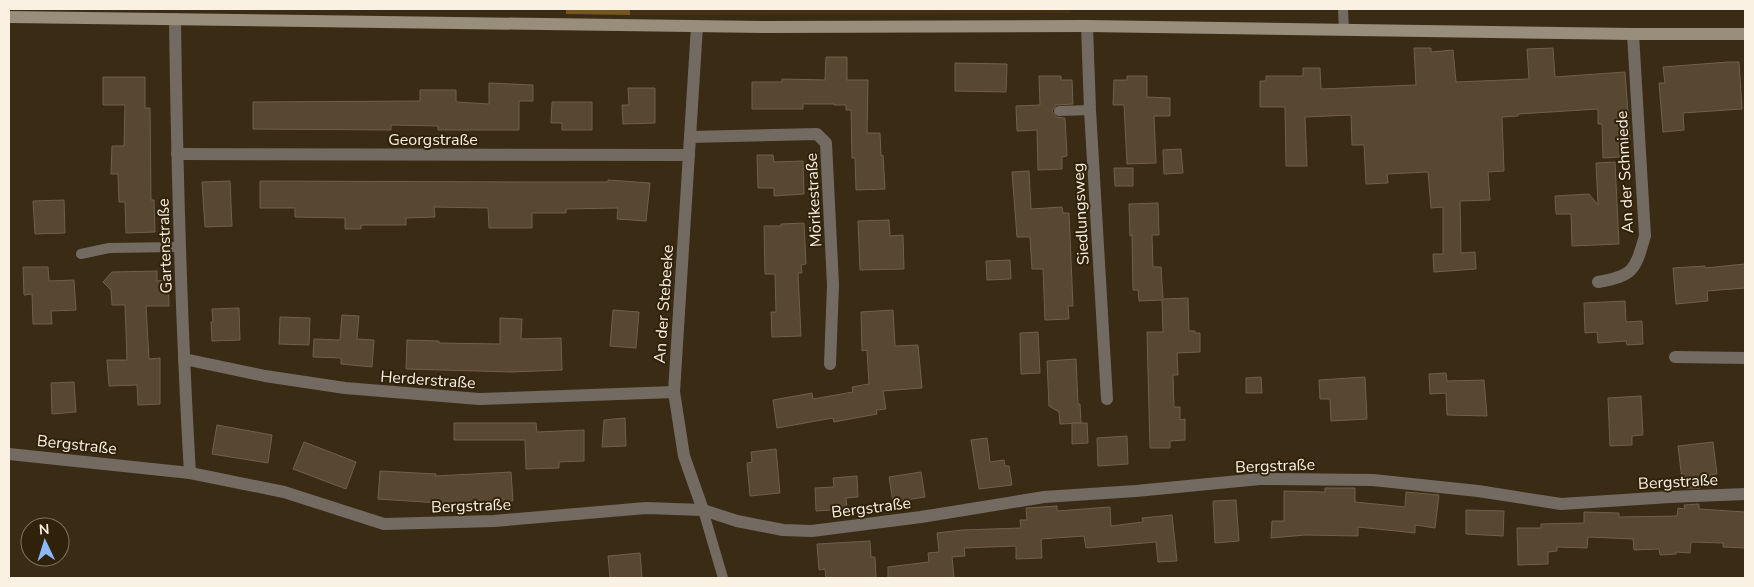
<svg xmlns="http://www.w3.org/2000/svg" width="1754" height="587" font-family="'Nunito Sans',sans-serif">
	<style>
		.built { fill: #443113 }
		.forest { fill: #76561f }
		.building { fill: #584831; stroke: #706047 }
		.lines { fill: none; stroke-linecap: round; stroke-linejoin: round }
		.lane { stroke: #736b61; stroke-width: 10 }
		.street { stroke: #736b61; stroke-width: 12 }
		.secondary { stroke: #998e7c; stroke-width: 12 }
		.labels { text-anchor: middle; stroke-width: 4; stroke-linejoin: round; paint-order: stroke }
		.street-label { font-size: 16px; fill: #faf1e3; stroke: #30220a }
	</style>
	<rect width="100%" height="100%" fill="#3a2b15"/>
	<polygon class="built" points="630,9 1070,9 1070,13 630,15"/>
	<polygon class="forest" points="566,9 630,9 630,15 566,14"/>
	<g class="building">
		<polygon points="1414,48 1431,48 1431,52 1453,50 1456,82 1529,79 1527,49 1553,48 1555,77 1625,72 1630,140 1619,140 1620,157 1603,158 1602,124 1598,124 1598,109 1518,114 1518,116 1502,117 1504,171 1488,172 1490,200 1460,201 1461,253 1475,252 1476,269 1434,272 1433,254 1443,254 1443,207 1431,208 1428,172 1387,174 1388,183 1366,184 1364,145 1352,145 1351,115 1305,117 1307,166 1286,166 1285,107 1260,107 1260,81 1266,81 1266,76 1303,76 1303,68 1320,68 1321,89 1416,85"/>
		<polygon points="826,57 847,57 847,80 868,80 867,133 880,133 881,156 883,155 885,189 856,190 855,158 852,158 851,110 846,110 846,105 834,105 834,104 803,104 803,109 752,109 752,82 782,82 782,79 825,80"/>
		<polygon points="1728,62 1739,62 1742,109 1683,113 1684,130 1663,132 1659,83 1665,83 1663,67"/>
		<polygon points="955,63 1007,64 1006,92 955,91"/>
		<polygon points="1039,76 1061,76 1061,80 1072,80 1073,104 1056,105 1052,111 1056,117 1065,118 1067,156 1062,157 1062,169 1038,170 1037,130 1017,131 1016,106 1040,105"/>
		<polygon points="1127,76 1147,76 1147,97 1170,98 1170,116 1154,116 1156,163 1127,164 1124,105 1113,105 1114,80 1127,80"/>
		<polygon points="103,77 145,77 145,108 150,108 151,200 154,200 155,232 126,233 125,202 119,202 118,174 111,174 112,146 124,146 125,105 103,105"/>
		<polygon points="489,83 533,85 533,101 519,101 519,130 438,130 438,126 391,125 391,130 253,129 253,102 420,101 420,90 456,90 456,102 489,104"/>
		<polygon points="628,88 655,88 655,123 623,124 622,105 629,105"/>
		<polygon points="552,102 592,102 592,130 562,130 562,123 551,123"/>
		<polygon points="1181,149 1183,173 1164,174 1163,150"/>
		<polygon points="757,155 773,155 774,162 803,161 804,194 774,196 774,188 758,188"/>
		<polygon points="1615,162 1619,244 1572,246 1571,214 1556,214 1555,196 1589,194 1598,205 1596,163"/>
		<polygon points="1114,168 1133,168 1133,186 1115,186"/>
		<polygon points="1029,171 1031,209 1062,207 1063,213 1069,213 1073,306 1068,306 1069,319 1045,320 1043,269 1032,269 1030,237 1017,237 1012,172"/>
		<polygon points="608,180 650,183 646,221 617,219 618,208 566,209 566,213 532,213 532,228 489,228 488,208 434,207 435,217 406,218 406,225 361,225 361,229 345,229 345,218 295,217 295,208 260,208 260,181 530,182 608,182"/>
		<polygon points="230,181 232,226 205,227 202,182"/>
		<polygon points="64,200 65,233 35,234 33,201"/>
		<polygon points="1158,203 1159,235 1152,235 1153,267 1161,267 1163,299 1188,298 1189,331 1195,331 1195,333 1200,333 1200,352 1177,353 1178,375 1173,375 1174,407 1180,407 1180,420 1185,419 1185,440 1170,441 1170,448 1150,448 1147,332 1163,332 1162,300 1139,301 1138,290 1133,290 1132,235 1130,236 1129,204"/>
		<polygon points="889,220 890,236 903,235 904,269 860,270 858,221"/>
		<polygon points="804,223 806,264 801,265 802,273 798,273 801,336 772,337 771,312 776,312 775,274 765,274 764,226 781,226 781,224"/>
		<polygon points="1010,260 1011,279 987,280 986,261"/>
		<polygon points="1745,264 1745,288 1707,291 1708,301 1676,304 1673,268 1705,266 1705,268"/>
		<polygon points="23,267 48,267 49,281 74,280 76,310 51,311 52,324 33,324 32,294 24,295"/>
		<polygon points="157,271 157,281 168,280 169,306 146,306 149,359 160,358 160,404 138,405 137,385 109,386 107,360 127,360 125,305 112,305 111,290 103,282 112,272"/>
		<polygon points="1625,301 1626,322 1642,321 1643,344 1627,345 1626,341 1598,343 1597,332 1585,333 1584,303"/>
		<polygon points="239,308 240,340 212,341 211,322 213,322 212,309"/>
		<polygon points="613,310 639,312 636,348 610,346"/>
		<polygon points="893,310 895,346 918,345 922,388 883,391 886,409 876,410 877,414 834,422 833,418 777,428 773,400 812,393 813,399 853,392 852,387 869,384 867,350 862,351 861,312"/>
		<polygon points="342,315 359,316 357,339 374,340 372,367 341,364 341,358 313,357 314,339 340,340"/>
		<polygon points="280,317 310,318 309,345 279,344"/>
		<polygon points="500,318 522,319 521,339 561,338 562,370 512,372 406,369 407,340 439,341 439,343 500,344"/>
		<polygon points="1038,332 1040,373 1021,374 1020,333"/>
		<polygon points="1076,359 1078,404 1080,404 1081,423 1060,424 1059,412 1049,406 1047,361"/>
		<polygon points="1446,373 1447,381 1484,380 1487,416 1447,415 1446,393 1430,394 1429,374"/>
		<polygon points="1261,377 1262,393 1246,393 1246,378"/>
		<polygon points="1365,377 1367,419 1331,421 1330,399 1320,399 1319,380"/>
		<polygon points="74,382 76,412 52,414 51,383"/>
		<polygon points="1641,396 1643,435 1632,436 1632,445 1610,446 1608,398"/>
		<polygon points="625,418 626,446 602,447 604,420"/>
		<polygon points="454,423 536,423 537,432 584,430 584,461 559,462 559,468 526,469 525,440 454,440"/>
		<polygon points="1072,423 1087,423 1088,443 1072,444"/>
		<polygon points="217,425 272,435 268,463 212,454"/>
		<polygon points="1127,436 1128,464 1098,466 1097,438"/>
		<polygon points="987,438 990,462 1004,460 1005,466 1009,466 1012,485 979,489 971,440"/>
		<polygon points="304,442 356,462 346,489 293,469"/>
		<polygon points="1713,442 1717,474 1709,475 1710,479 1700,480 1700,488 1683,488 1678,446"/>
		<polygon points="776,449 780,493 750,496 747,463 752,462 751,452"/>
		<polygon points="380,471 436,474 435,476 511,472 513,501 455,504 378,499"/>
		<polygon points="921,472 925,497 893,502 889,477"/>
		<polygon points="857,476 858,497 846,498 847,509 816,511 815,488 834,487 833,478"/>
		<polygon points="1325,488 1355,488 1355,502 1405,507 1406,492 1439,495 1435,528 1415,525 1415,533 1358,527 1358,536 1305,535 1271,538 1272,521 1284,521 1284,491 1325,492"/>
		<polygon points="1236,500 1239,541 1215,543 1213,501"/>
		<polygon points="1699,504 1699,509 1745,512 1745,548 1723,547 1723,543 1691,542 1690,553 1676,552 1676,554 1660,555 1659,549 1634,550 1633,539 1588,537 1587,548 1557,547 1557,551 1548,552 1548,564 1518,565 1517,528 1541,528 1541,524 1584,523 1584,512 1619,513 1619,517 1677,516 1678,508 1685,509 1684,505"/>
		<polygon points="1057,506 1057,511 1110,507 1111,526 1143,522 1142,518 1172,515 1177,561 1158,562 1156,542 1086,548 1084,536 1041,539 1042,558 1016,559 1016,546 964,548 965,556 952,557 954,578 888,578 888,567 929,562 928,553 939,552 937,533 962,530 1021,528 1020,520 1027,520 1026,508"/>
		<polygon points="1466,510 1504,511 1503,536 1466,534"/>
		<polygon points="870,541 871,557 875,557 876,578 826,578 825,569 819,570 817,544"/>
		<polygon points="640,553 642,578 610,578 608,556"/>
	</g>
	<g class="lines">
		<g class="lane">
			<polyline points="1343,9 1344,30"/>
			<polyline points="1059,111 1090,110"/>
			<polyline points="81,254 109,248 180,247"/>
			<polyline points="703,510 723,578"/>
		</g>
		<g class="street">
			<path d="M175 19C177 170 181 321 190 473"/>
			<polyline points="697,26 674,392 684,456 703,510"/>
			<polyline points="1087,26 1090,110 1107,399"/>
			<polyline points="690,137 817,134 826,143 833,285 830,364"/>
			<polyline points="177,154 689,155"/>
			<path d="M1598 282C1634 276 1635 270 1645 236L1633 34"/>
			<polyline points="1675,357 1745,358"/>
			<polyline points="184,359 265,376 345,388 479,399 674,392"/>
			<polyline points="9,454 190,473 284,492 384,524 494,521 646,508 703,510 737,521 783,530 812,531 921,517 1044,497 1136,491 1260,479 1373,480 1478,491 1561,504 1670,497 1745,494"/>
		</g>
		<polyline class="secondary" points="9,17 764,27 1087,26 1633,34 1745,34"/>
	</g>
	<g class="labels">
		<g class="street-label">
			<text x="433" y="145">Georgstraße</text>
			<text transform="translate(1624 172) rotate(-93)" y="6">An der Schmiede</text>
			<text transform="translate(813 200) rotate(-93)" y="6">Mörikestraße</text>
			<text transform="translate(1080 214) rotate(-93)" y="6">Siedlungsweg</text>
			<text transform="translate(164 246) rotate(-92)" y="6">Gartenstraße</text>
			<text transform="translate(663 304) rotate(-86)" y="6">An der Stebeeke</text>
			<text transform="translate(428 379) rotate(4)" y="6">Herderstraße</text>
			<text transform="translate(77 444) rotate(6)" y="6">Bergstraße</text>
			<text transform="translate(1275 465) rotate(-2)" y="6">Bergstraße</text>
			<text transform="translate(1678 481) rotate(-3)" y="6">Bergstraße</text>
			<text transform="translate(471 505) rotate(-2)" y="6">Bergstraße</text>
			<text transform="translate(871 507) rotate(-7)" y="6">Bergstraße</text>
		</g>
	</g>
	<rect width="1754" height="587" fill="none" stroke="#faf1e3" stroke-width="20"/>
	<g transform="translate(45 542) rotate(356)"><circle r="24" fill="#30220a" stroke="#817561"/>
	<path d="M0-4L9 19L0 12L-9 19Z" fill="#8bb9fc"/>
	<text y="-8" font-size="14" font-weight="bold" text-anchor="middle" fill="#faf1e3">N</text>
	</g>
</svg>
